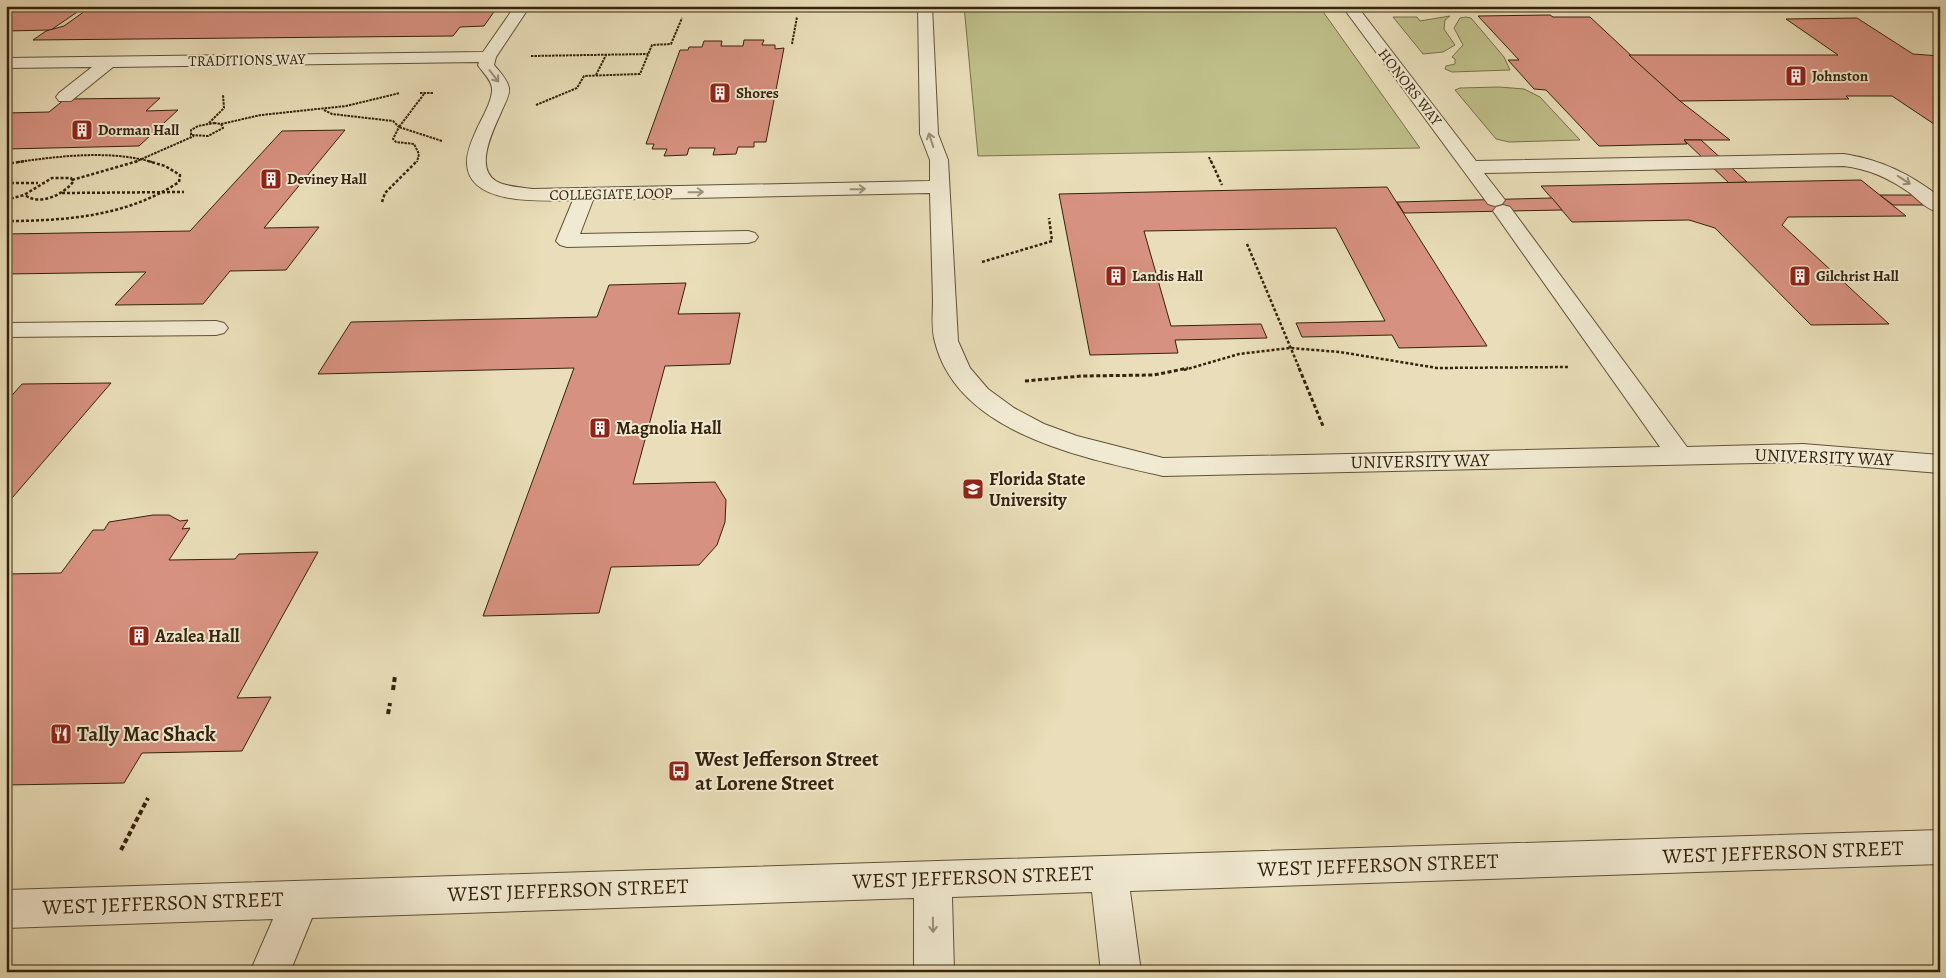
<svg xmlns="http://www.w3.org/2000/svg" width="1946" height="978" font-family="Alegreya,serif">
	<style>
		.green { fill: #bfbf8a; stroke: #7a704b }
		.building { fill: #d79180; stroke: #34220c }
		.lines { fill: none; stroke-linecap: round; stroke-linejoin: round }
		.minor-casing { stroke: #615137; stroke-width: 2 }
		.path-far3 { stroke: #34220c; stroke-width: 2; stroke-dasharray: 2.5 1; stroke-linecap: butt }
		.path-far2 { stroke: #34220c; stroke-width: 2.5; stroke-dasharray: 3 2; stroke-linecap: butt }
		.path-far1 { stroke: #34220c; stroke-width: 3; stroke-dasharray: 4 2.5; stroke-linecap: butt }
		.path { stroke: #34220c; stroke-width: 4; stroke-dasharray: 5 3; stroke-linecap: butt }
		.minor { fill: #f1ead2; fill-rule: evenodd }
		.oneway { stroke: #9c9079 }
		.labels { text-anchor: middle; stroke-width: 4; stroke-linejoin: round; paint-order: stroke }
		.far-street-label { font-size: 15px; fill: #34220c; stroke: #f1ead2 }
		.far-poi-label { font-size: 15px; font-weight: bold; fill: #34220c; stroke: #f1ead2; text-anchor: start }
		.poi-label { font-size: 18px; font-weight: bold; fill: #34220c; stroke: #f1ead2; text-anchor: start }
		.street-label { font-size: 18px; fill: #34220c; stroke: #f1ead2 }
		.near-poi-label { font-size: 21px; font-weight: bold; fill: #34220c; stroke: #f1ead2; text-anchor: start }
		.near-street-label { font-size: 21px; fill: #34220c; stroke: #f1ead2 }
	</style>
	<rect width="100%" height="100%" fill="#e9deb9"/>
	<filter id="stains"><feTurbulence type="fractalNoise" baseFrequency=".004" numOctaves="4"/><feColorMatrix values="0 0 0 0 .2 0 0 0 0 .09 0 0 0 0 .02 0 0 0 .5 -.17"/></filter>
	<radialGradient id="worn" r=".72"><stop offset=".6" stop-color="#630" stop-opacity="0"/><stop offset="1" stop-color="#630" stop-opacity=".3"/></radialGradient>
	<g class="green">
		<polygon points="964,6 1319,6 1420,148 978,156"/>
		<polygon points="1450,16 1445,20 1444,29 1455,45 1443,52 1423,54 1393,17 1417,17 1420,21"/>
		<polygon points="1466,17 1471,18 1504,57 1510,70 1452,72 1445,69 1446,66 1455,64 1455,59 1452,57 1463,45 1454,28 1460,18"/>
		<polygon points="1499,87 1524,89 1540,97 1580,140 1509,142 1496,139 1455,90 1460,88"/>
	</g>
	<g class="building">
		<polygon points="6,6 24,6 17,11 80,10 51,30 6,31"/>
		<polygon points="92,6 498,6 484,26 460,27 453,36 33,40 46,31 64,26"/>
		<polygon points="792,6 862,6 862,10 791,11"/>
		<polygon points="1550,15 1553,17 1590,17 1680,101 1730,140 1684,140 1687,144 1599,146 1546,90 1534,89 1508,60 1519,60 1478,16"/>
		<polygon points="1857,18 1913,54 1940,56 1940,128 1892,96 1846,96 1849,99 1680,101 1629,55 1838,55 1786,19"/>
		<polygon points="744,40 764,40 762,45 775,45 775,49 784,48 766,142 754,142 754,147 738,147 736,154 713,155 715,148 689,148 687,155 664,156 667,149 652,149 654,144 646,144 680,50 688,50 689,47 702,47 704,41 722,41 721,46 743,46"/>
		<polygon points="160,98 146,111 178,110 139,146 6,149 6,113 49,112 65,99"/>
		<polygon points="345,130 264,228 319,227 286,270 230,271 203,304 115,305 146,272 6,274 6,234 190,231 282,131"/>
		<polygon points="1684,140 1701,140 1747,182 1729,183"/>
		<polygon points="1861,180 1906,216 1788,217 1782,225 1889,324 1811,325 1715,228 1689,220 1572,222 1541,186"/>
		<polygon points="1387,187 1487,346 1399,348 1392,335 1302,337 1296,323 1385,321 1336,228 1144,231 1171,326 1261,324 1267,338 1175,340 1178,353 1090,355 1059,194"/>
		<polygon points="1880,195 1940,195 1940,205 1893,205"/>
		<polygon points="1552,198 1562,210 1404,213 1397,202"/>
		<polygon points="686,283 678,314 740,313 730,364 665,366 633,484 715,482 726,500 725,522 717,545 699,565 611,567 599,613 483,616 574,368 318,374 351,322 597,317 609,285"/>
		<polygon points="111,383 6,505 6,402 22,384"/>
		<polygon points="153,515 169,515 180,521 188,520 182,529 190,528 169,560 235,559 239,554 318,552 237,698 271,697 242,751 142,753 124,783 6,785 6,574 61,573 93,530 104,530 109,522"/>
	</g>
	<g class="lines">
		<g class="minor-casing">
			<g id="minor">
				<path d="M515 6H530L496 57 494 65C500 72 507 79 509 88 510 95 505 103 502 110 495 127 473 167 496 181 506 187 521 187 533 189L930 181V160L920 134 918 6H932L938 134 948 160 958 341 970 368 988 389 1014 408 1044 424 1077 436 1163 458 1660 447 1493 211 1496 207 1503 205 1510 207 1687 447 1803 444 1940 455V473L1803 462 1163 476C1084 458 958 434 935 342 931 329 933 313 933 300 932 264 931 229 930 193L593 200 580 234 748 231 755 233 758 237 755 241 748 243 567 247 560 245 556 241 573 200C544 201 469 206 467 164 466 153 472 140 476 131 481 119 493 101 492 88 491 79 482 72 478 65L479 62 113 67 71 101H59L56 97 59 93 92 67 6 68V58L483 52Z"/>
				<path d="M1342 6H1357L1476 161 1844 154C1882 160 1910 174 1940 197V213C1928 210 1919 201 1910 193 1889 178 1869 169 1844 166L1484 173 1505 200 1502 204 1495 206 1488 204Z"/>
				<polygon points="216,321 224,323 228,328 224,333 216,335 6,337 6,323"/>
				<polygon points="1940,830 1940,864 1130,891 1141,972 1101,972 1092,892 952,897 954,972 914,972 914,898 312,918 290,972 250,972 273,919 6,928 6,890"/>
			</g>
		</g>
		<g class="path-far3">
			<polyline points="792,44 797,17"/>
			<polyline points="531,56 648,54"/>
			<polyline points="596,75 606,55"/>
			<polyline points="420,93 434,93"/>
			<polyline points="424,94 399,127 442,141"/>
			<polyline points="536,105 577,88 584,76 640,74 652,45 671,44 682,18"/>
			<polyline points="324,110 332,114 393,121 399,127 393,139 396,142 414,144 419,154 417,162"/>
			<polyline points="209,123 224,108 223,95"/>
			<polygon points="214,123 221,124 223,128 208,136 191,135 191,130 198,126"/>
			<polyline points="221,124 261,115 346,106 400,93"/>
			<polyline points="1209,157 1211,162"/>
			<path d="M18 162C60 156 110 150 152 162"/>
			<polyline points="135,162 194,136"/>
		</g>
		<g class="path-far2">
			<polyline points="1211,161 1222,185"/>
			<polyline points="6,164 26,161"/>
			<polyline points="72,180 138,161"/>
			<polyline points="6,183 38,183"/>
			<polyline points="62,193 184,192"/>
			<path d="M6 200 24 195 52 178H71L73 182C63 195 39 206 25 195"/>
			<polyline points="382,202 385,193 417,161"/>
			<path d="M6 221C66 221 128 216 179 182L180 175 165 166 148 161"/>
			<polyline points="1247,244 1300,370"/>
			<polyline points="982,262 1052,241 1049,218"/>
			<polyline points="1184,370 1239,354 1290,348 1340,352 1437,368 1569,367"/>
		</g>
		<g class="path-far1">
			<polyline points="1299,368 1323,426"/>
			<polyline points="1025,381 1082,376 1154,375 1188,368"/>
		</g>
		<g class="path">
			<polyline points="393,690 395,676"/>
			<polyline points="388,714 390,703"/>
			<polyline points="121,850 148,798"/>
		</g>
		<use href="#minor" class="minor"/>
	</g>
	<defs><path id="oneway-shaft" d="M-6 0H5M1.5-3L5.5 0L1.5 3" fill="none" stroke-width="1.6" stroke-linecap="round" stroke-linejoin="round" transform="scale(1.25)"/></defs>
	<g class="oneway">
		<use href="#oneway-shaft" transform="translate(494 76) rotate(52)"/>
		<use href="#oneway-shaft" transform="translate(931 140) rotate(-108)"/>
		<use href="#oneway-shaft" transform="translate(1904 180) rotate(33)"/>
		<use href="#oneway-shaft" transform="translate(858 189) rotate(-1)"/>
		<use href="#oneway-shaft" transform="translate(696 192) rotate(-1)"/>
		<use href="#oneway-shaft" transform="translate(933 925) rotate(89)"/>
	</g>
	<defs>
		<g id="building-square" transform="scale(1.125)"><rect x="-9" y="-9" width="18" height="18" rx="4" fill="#8f2418" stroke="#f1ead2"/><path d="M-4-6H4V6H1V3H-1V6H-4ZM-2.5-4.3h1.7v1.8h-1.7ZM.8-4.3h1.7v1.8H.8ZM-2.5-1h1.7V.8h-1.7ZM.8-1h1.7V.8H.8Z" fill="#fff"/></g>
		<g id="university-square" transform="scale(1.125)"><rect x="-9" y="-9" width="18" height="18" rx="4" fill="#8f2418" stroke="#f1ead2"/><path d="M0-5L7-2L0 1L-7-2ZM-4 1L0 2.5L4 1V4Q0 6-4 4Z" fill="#fff"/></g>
		<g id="restaurant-square" transform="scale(1.125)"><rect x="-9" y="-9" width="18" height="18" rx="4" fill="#8f2418" stroke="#f1ead2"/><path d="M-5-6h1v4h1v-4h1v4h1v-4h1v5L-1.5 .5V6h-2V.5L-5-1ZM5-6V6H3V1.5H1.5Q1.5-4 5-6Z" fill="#fff"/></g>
		<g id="bus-square" transform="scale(1.125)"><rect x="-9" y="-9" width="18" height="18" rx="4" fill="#8f2418" stroke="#f1ead2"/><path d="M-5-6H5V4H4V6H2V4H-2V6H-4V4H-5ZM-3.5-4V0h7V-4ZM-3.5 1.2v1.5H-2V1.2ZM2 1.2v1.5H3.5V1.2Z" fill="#fff"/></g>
	</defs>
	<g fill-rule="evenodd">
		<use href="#building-square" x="1796" y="76"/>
		<use href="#building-square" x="720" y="93"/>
		<use href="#building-square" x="82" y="130"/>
		<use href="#building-square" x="271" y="179"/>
		<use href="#building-square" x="1116" y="276"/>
		<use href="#building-square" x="1800" y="276"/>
		<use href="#building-square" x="600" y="428"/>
		<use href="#university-square" x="973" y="489"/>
		<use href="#building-square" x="139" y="636"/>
		<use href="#restaurant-square" x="61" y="734"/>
		<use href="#bus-square" x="679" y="771"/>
	</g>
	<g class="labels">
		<g class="far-street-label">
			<text transform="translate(247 60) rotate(-1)" y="5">TRADITIONS WAY</text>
			<text transform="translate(1410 87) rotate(52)" y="5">HONORS WAY</text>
			<text transform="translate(611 194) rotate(-1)" y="5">COLLEGIATE LOOP</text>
		</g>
		<g class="far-poi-label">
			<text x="1812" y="81">Johnston</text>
			<text x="736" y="98">Shores</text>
			<text x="98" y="135">Dorman Hall</text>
			<text x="287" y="184">Deviney Hall</text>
			<text x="1132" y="281">Landis Hall</text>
			<text x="1816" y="281">Gilchrist Hall</text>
		</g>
		<g class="poi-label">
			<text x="616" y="434">Magnolia Hall</text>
			<text x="989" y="485">Florida State<tspan x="989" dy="21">University</tspan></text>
			<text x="155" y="642">Azalea Hall</text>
		</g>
		<g class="street-label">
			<text transform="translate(1824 457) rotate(2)" y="6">UNIVERSITY WAY</text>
			<text transform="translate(1420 461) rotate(-1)" y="6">UNIVERSITY WAY</text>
		</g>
		<g class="near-poi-label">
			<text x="77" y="741">Tally Mac Shack</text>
			<text x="695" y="766">West Jefferson Street<tspan x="695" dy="24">at Lorene Street</tspan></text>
		</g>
		<g class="near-street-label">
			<text transform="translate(1783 852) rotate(-2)" y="7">WEST JEFFERSON STREET</text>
			<text transform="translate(1378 865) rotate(-2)" y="7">WEST JEFFERSON STREET</text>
			<text transform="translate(973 877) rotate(-2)" y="7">WEST JEFFERSON STREET</text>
			<text transform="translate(568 890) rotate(-2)" y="7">WEST JEFFERSON STREET</text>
			<text transform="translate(163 903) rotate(-2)" y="7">WEST JEFFERSON STREET</text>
		</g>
	</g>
	<rect width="1946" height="978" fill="none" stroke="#e9deb9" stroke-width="25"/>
	<rect x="8" y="8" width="1931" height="963" fill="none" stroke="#34220c" stroke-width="2.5"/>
	<rect x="12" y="12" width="1921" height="953" fill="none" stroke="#34220c"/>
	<rect width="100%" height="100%" filter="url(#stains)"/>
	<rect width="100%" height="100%" fill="url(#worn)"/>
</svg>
